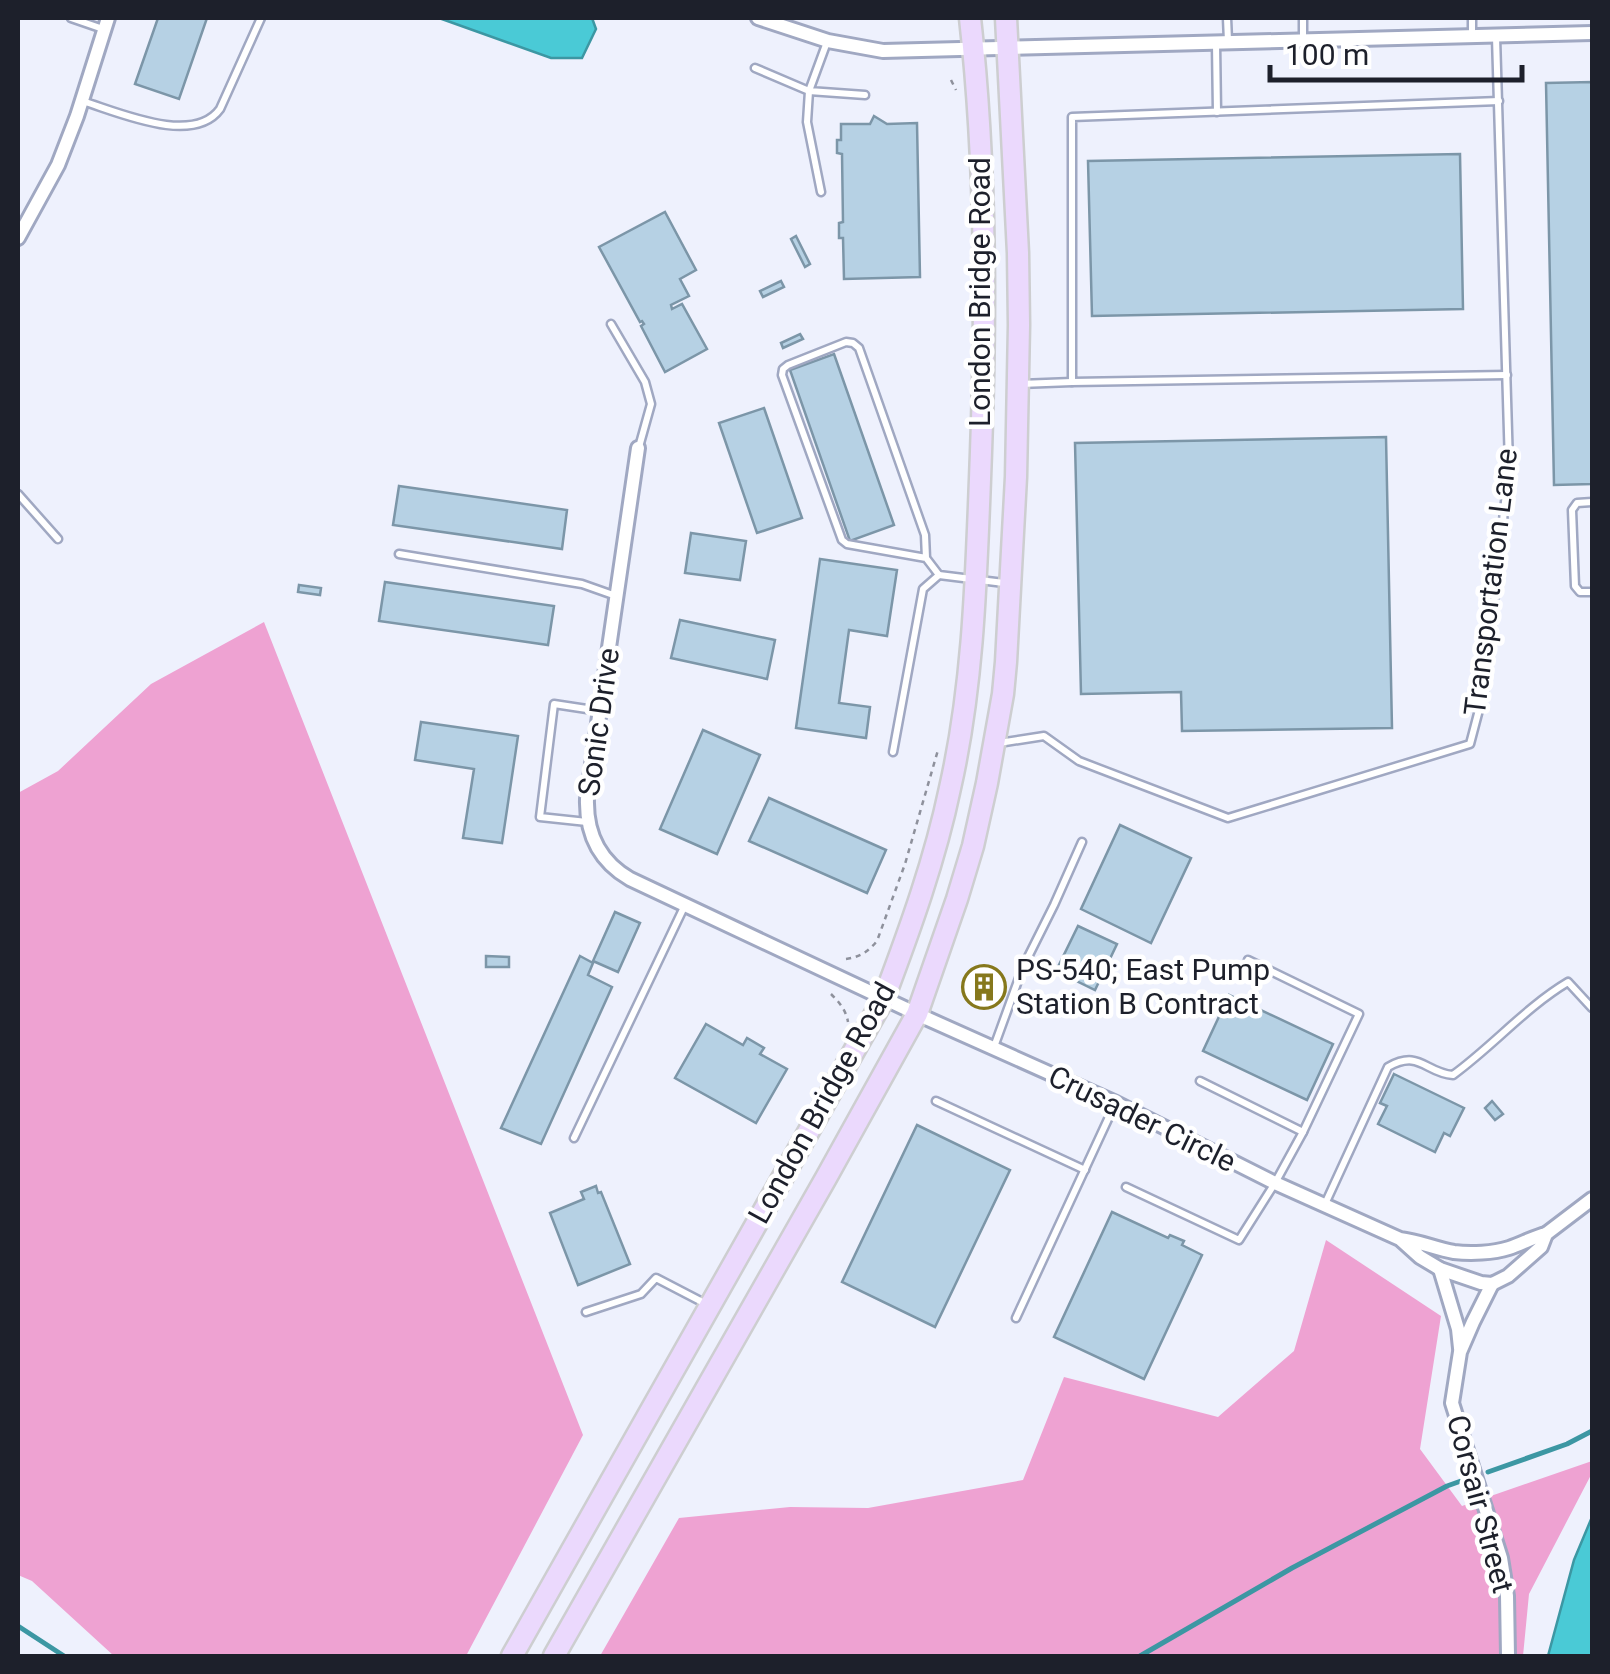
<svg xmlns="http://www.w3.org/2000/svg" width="1610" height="1674" font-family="Roboto,sans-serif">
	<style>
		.green { fill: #eea2d2 }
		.water { fill: #4acad6; stroke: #3c97a3; stroke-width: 2.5 }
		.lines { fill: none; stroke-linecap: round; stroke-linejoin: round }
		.stream { stroke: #3c97a3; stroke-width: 5 }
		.building { fill: #b6d1e4; stroke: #7c96a8; stroke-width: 2.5 }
		.service-casing { stroke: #a0a8c2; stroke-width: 11 }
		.minor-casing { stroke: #a0a8c2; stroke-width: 18 }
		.primary-casing { stroke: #cdced0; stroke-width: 25 }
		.path { stroke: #8e919c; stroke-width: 2.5; stroke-dasharray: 5 5; stroke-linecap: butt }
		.service { stroke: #fff; stroke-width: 6 }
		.minor { stroke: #fff; stroke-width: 12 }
		.primary { stroke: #ebd9fd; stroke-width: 20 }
		.labels { text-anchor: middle; stroke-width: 9; stroke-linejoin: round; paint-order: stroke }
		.street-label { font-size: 30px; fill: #1d202b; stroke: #fff }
		.poi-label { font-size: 30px; fill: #1d202b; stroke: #fff; text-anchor: start }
	</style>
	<rect width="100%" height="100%" fill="#eef1fd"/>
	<g class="green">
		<polygon points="264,622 583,1435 466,1656 114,1656 32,1581 18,1575 18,793 58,771 151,684"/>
		<polygon points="1326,1240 1441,1316 1420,1449 1462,1506 1592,1461 1592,1473 1529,1594 1523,1656 600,1656 679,1518 790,1507 868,1508 1023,1480 1064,1377 1218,1417 1294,1351"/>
	</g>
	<g class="water">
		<polygon points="439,18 592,18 596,29 582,58 551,58"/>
		<polygon points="1592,1517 1592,1656 1548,1656 1574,1560"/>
	</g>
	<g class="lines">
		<g class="stream">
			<polyline points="1488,1472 1567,1444 1592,1431"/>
			<polyline points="18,1626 64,1656"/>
			<polyline points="1140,1656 1292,1568 1447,1486 1461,1481"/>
		</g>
	</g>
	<g class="building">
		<polygon points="158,18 207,18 179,99 135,84"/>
		<polygon points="1592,82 1592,484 1554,485 1546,83"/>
		<polygon points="874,116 887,124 917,123 920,277 844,279 843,238 839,238 839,223 843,222 842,154 837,153 837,140 841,140 841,124 870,124"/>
		<polygon points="1460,154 1463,309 1092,316 1088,161"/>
		<polygon points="665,212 696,270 680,279 689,296 671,305 672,309 682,304 707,349 665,372 641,326 644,324 642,321 640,322 599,247"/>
		<polygon points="796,236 810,264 805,267 791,239"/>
		<polygon points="781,281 784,287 763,297 760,291"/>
		<polygon points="800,334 803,339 783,348 781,343"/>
		<polygon points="834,354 894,525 850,541 790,370"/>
		<polygon points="764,408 802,518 757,533 719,423"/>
		<polygon points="1386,437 1392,728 1182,731 1181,692 1081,694 1075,443"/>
		<polygon points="399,486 567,510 562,549 393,525"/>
		<polygon points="691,533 746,541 740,580 685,573"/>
		<polygon points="820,559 897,570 887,636 849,630 839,703 870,707 866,738 796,728"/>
		<polygon points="385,582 554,606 548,645 379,621"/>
		<polygon points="299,585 321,588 320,595 298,592"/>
		<polygon points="680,620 775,640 767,679 671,658"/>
		<polygon points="421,722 518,736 502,843 463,838 474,769 415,760"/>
		<polygon points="703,730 760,755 717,854 660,829"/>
		<polygon points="769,798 886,850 867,893 749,841"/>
		<polygon points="1120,825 1191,858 1151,943 1081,909"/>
		<polygon points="615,912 640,923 618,972 593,961"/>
		<polygon points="1078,926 1117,944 1095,990 1056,971"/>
		<polygon points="486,956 509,957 509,967 486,967"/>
		<polygon points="580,956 593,963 588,975 612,987 541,1144 501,1128"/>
		<polygon points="986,978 991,992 981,996 976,982"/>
		<polygon points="1229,995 1333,1044 1307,1100 1203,1051"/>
		<polygon points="706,1024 743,1045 747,1038 764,1048 760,1054 787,1069 756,1123 675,1078"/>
		<polygon points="1394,1074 1464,1108 1450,1136 1444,1133 1435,1152 1378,1124 1387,1106 1380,1103"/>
		<polygon points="1492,1101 1503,1114 1495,1120 1485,1108"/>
		<polygon points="917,1125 1010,1170 935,1327 842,1282"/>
		<polygon points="596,1186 598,1193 601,1192 630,1264 578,1285 550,1213 584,1199 581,1192"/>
		<polygon points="1112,1212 1168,1238 1170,1235 1184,1241 1182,1245 1202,1255 1144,1379 1054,1337"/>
	</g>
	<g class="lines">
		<g class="service-casing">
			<g id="service">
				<polyline points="71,18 103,29"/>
				<polyline points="1227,18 1228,41"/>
				<polyline points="1472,36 1472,18"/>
				<polyline points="1303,39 1303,18"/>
				<polyline points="827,42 809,91 865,95"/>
				<polyline points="1216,44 1217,112"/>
				<polyline points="755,68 809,91 807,122 821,192"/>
				<path d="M82 101C118 112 193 146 220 109L261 18"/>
				<polyline points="1499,101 1072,117 1072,382 1507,375"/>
				<polyline points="611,324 645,382 651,404 639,447"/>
				<polyline points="1020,384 1072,382"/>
				<polyline points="18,494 58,539"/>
				<polyline points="1592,502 1577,503 1572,510 1575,586 1580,592 1592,592"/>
				<polyline points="399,554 582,584 616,596"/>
				<polyline points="926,558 925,535 859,348 853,343 846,342 788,365 783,369 782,375 842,540 847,544 926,558 939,575 1004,583"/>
				<polyline points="999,743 1044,736 1079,761 1228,818 1470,744 1485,687 1509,465 1496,37"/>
				<polyline points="893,752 923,589 939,575"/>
				<polyline points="587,822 540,817 554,704 600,711"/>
				<polyline points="994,1047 1023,967 1054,905 1082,842"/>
				<polyline points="1200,1081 1303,1132"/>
				<polyline points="936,1101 1085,1170"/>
				<polyline points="574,1138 685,905"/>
				<polyline points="1126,1187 1239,1240 1275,1183 1303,1132 1359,1014 1248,960"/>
				<path d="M1325 1204 1388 1067C1420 1049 1425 1073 1453 1075 1493 1046 1526 1007 1568 982L1592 1008"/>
				<polyline points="586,1312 641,1294 656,1278 708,1305"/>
				<polyline points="1016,1318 1115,1104"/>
			</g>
		</g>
		<g class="minor-casing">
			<g id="minor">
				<polyline points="758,18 828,41 883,51 1592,33"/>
				<polyline points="18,238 58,165 77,116 108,18"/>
				<path d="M638 448 587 799C586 834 599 861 630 879L917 1014 1116 1103 1275 1183 1400 1239 1420 1257 1440 1269 1481 1283 1492 1284 1508 1276 1541 1247 1546 1234C1533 1237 1522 1244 1509 1248 1493 1253 1471 1254 1454 1252 1436 1249 1419 1241 1400 1239"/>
				<polyline points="1546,1234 1592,1199"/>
				<polyline points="1440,1269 1458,1329 1460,1348"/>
				<polyline points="1492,1284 1473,1322 1460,1352 1452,1403 1501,1558 1507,1596 1508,1656"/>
			</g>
		</g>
		<g class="primary-casing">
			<g id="primary">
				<path d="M512 1656 884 998C910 929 935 860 950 788 973 687 976 583 980 479 986 326 987 170 970 18"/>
				<polyline points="554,1656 826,1178 917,1014 957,899 973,846 987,783 1003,694 1006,662 1016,477 1019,325 1018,253 1006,18"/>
			</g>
		</g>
		<g class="path">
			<polyline points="951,80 956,90"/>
			<path d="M846 959C860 957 868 952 877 941L905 864 938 750"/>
			<path d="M831 994C839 1002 846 1010 848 1022"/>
		</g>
		<use href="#service" class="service"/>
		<use href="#minor" class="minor"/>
		<use href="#primary" class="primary"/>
	</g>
	<defs>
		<g id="building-ring" transform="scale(2.25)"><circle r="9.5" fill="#fff" stroke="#86781c" stroke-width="1.5"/><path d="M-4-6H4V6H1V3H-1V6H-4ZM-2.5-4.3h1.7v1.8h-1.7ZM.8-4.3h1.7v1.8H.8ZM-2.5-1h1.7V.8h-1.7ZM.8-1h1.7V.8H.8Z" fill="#86781c"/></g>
	</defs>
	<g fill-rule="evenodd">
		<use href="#building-ring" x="984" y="987"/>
	</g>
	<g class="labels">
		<g class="street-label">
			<text transform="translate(980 292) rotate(-90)" y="10">London Bridge Road</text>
			<text transform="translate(1491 582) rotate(-83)" y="10">Transportation Lane</text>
			<text transform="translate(599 722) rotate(-82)" y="10">Sonic Drive</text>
			<text transform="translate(822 1103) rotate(-61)" y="10">London Bridge Road</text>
			<text transform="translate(1142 1119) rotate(26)" y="10">Crusader Circle</text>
			<text transform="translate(1480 1504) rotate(75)" y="10">Corsair Street</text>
		</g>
		<g class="poi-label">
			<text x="1016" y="980">PS-540; East Pump<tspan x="1016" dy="34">Station B Contract</tspan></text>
		</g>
	</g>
	<rect width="1610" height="1674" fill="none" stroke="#1d202b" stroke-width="40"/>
	<path d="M1270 65v15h252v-15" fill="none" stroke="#1d202b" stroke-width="5"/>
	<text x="1285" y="65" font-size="30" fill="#1d202b" stroke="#ffffff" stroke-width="8" paint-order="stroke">100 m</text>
</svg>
